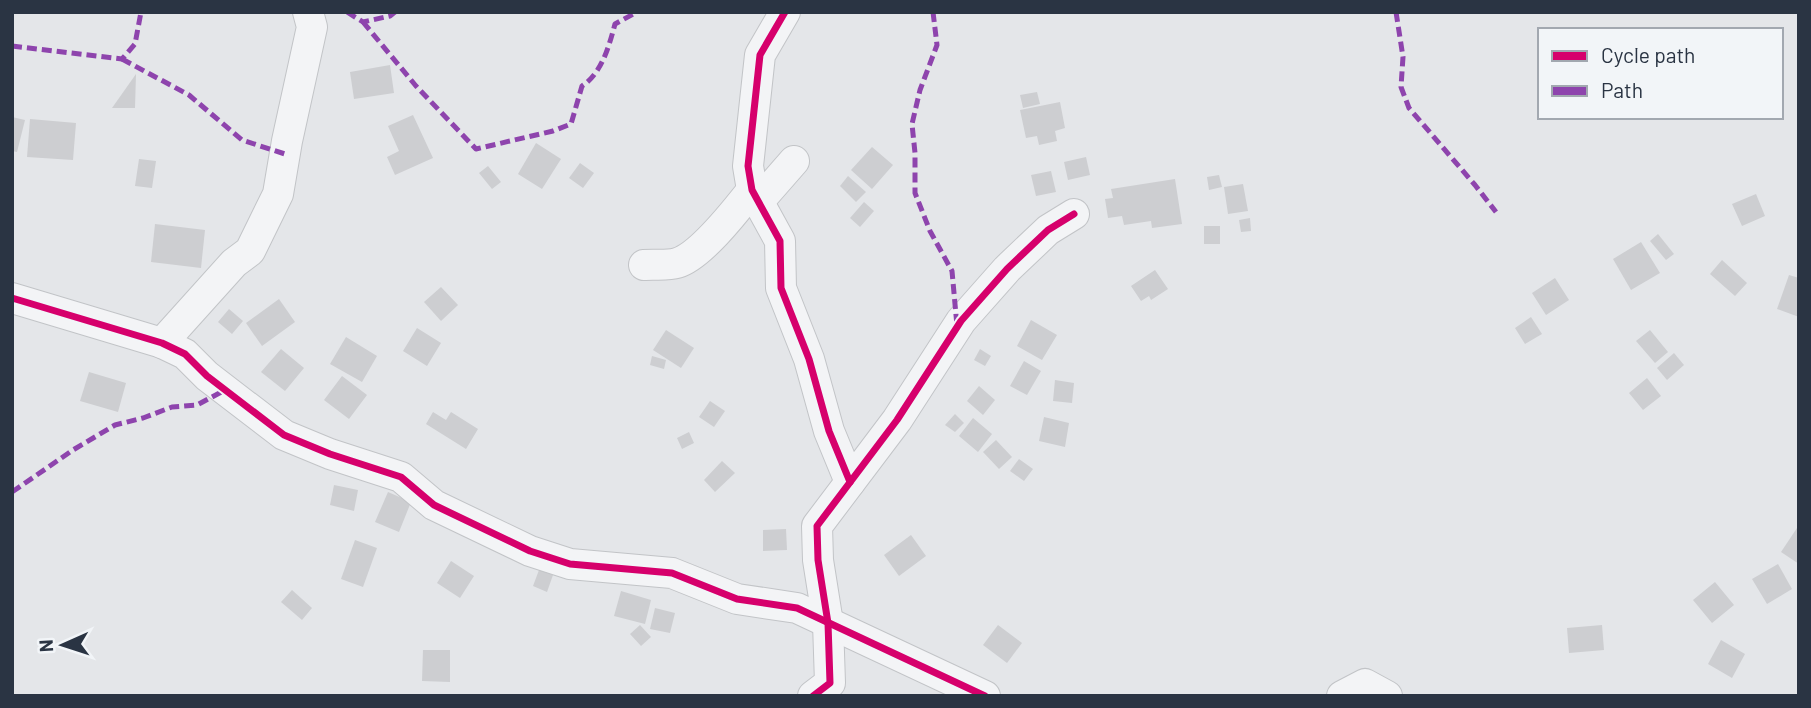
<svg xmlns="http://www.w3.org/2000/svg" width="1811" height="708" font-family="Barlow,sans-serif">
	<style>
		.building { fill: #cdced1 }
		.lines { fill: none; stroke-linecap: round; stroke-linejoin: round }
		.street-casing { stroke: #c2c4c7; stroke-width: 32 }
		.street { stroke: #f3f4f6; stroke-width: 30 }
		.quiet { stroke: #8e44ad; stroke-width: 5; stroke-dasharray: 10 5; stroke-linecap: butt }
		.cycleway-casing { stroke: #f2f5f8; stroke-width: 11 }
		.cycleway { stroke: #d6006c; stroke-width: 7 }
	</style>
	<rect width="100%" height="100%" fill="#e4e6e9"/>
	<g class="building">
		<polygon points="390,65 394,93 354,99 350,72"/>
		<polygon points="136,74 135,108 112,108"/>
		<polygon points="1037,92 1040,104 1023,108 1020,95"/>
		<polygon points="1060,102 1065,128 1055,131 1057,141 1039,145 1037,136 1026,138 1020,110"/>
		<polygon points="413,115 433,158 395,175 387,157 399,151 388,126"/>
		<polygon points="12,117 25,120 17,152 12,151"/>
		<polygon points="30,119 76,123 73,160 27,157"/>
		<polygon points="536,143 561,159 542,189 518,174"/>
		<polygon points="872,147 893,165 872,189 851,170"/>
		<polygon points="1086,157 1090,175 1068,180 1064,162"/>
		<polygon points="139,159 156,161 152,188 135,186"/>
		<polygon points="580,163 594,173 583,188 569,178"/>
		<polygon points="488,166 501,182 492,189 479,173"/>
		<polygon points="1051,171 1056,192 1036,196 1031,175"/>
		<polygon points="1219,175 1222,187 1209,190 1207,177"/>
		<polygon points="848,176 866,192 856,202 840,186"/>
		<polygon points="1175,179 1182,224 1152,228 1151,221 1124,225 1122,216 1108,218 1105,199 1113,198 1111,189"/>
		<polygon points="1243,184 1248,211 1228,214 1224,187"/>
		<polygon points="1756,194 1765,216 1742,226 1732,204"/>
		<polygon points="864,202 874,211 860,227 850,218"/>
		<polygon points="1250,218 1251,231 1241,232 1239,220"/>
		<polygon points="155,224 205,230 201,268 151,262"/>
		<rect x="1204" y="226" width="16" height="18"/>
		<polygon points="1658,234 1674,254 1666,260 1650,241"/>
		<polygon points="1641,242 1660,273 1631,290 1613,259"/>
		<polygon points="1722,260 1747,283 1735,296 1710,274"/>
		<polygon points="1155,270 1168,289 1151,300 1149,296 1141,301 1131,286"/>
		<polygon points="1789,275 1799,278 1799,317 1777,309"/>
		<polygon points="1555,278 1569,300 1546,315 1532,293"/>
		<polygon points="441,287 458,305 441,321 424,302"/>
		<polygon points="279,299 295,322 262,346 246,323"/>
		<polygon points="229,309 243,321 232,334 218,322"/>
		<polygon points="1531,317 1542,334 1525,344 1515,328"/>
		<polygon points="1031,320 1057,335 1042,360 1017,346"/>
		<polygon points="417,328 441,343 427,366 403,351"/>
		<polygon points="666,330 694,348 681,368 653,350"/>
		<polygon points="1650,330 1668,352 1655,363 1636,341"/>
		<polygon points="346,337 377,356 362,382 330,364"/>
		<polygon points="281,349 304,368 285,391 261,372"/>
		<polygon points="980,349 991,356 985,366 974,360"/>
		<polygon points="1674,353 1684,365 1667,380 1657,368"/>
		<polygon points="652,356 666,360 664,369 650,365"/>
		<polygon points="1024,361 1041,371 1027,395 1010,386"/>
		<polygon points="89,372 126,383 118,412 80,401"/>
		<polygon points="342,376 367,395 349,419 324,400"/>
		<polygon points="1647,378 1661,396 1643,410 1629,393"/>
		<polygon points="1055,380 1074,383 1072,403 1053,401"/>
		<polygon points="979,386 995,400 983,415 967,401"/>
		<polygon points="710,401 725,411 714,427 699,417"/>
		<polygon points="433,412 446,420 451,412 478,429 466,449 426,424"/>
		<polygon points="955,414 964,423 955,432 945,425"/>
		<polygon points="1044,417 1069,423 1065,447 1039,441"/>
		<polygon points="973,418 992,434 978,452 959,436"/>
		<polygon points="689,432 694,443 682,449 677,438"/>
		<polygon points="996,440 1012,457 999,469 983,452"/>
		<polygon points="1019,459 1033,469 1024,481 1010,471"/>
		<polygon points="722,461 735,473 715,492 704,480"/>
		<polygon points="334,485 358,490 354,511 330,505"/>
		<polygon points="388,492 411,502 399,532 375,522"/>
		<polygon points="1799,525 1799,564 1781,552"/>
		<polygon points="786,529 787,550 763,551 763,530"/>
		<polygon points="911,535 926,556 899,576 884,555"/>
		<polygon points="355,540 377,548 363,587 341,579"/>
		<polygon points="451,561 474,576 460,598 437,583"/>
		<polygon points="1778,564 1792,589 1767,604 1752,579"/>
		<polygon points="539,570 553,575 547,592 533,586"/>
		<polygon points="1715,582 1734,605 1712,623 1693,600"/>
		<polygon points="292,590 312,608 302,620 281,602"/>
		<polygon points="621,591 651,600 645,624 614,616"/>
		<polygon points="655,608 675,613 670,633 650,629"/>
		<polygon points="640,625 651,637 641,646 630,634"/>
		<polygon points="998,625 1022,643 1007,663 983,645"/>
		<polygon points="1602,625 1604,650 1569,653 1567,628"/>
		<polygon points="1721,640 1745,654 1732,678 1708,664"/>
		<polygon points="423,650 450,650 450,682 422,681"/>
	</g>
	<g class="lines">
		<g class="street-casing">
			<g id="street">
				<polyline points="785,12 760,55 748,166 752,190 780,241 781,288 809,359 829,431 850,482"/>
				<path d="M644 265C654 264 667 266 677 263 701 256 737 209 752 190L766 193 794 161"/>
				<polyline points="12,298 162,343 185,354 207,376 284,435 330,454 401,477 434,505 530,551 570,564 672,573 737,599 797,608 985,696"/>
				<polyline points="162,343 234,263 250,251 278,194 287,141 312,27 308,12"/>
				<polyline points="813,696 830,683 828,623 818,560 817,526 897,420 961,321 1007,269 1048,230 1074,214"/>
				<polyline points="1342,696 1365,684 1387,696"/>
			</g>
		</g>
		<use href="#street" class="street"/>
		<g class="quiet">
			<polyline points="347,12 363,22 390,16 395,12"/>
			<polyline points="933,12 937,45 920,90 912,124 915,153 915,193 930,231 952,271 957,326"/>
			<polyline points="1396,12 1403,57 1401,87 1409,108 1475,185 1496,212"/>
			<path d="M363 22 416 86 476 149 553 131 571 124 582 86C602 73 609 46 615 24L637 12"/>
			<polyline points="12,46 122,59 135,44 141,12"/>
			<polyline points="122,59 189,95 242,140 285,154"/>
			<polyline points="12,492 73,450 115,425 143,418 172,407 197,405 225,390"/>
		</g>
		<g class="cycleway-casing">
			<g id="cycleway">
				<polyline points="785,12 760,55 748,166 752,190 780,241 781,288 809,359 829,431 850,482"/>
				<polyline points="12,298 162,343 185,354 207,376 284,435 330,454 401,477 434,505 530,551 570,564 672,573 737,599 797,608 985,696"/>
				<polyline points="813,696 830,683 828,623 818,560 817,526 897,420 961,321 1007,269 1048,230 1074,214"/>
			</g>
		</g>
		<use href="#cycleway" class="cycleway"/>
	</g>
	<rect width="1811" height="708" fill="none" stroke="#2a3443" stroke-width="28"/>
	<rect x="1538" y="28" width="245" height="91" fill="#f2f5f8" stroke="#a2a8b0" stroke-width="2"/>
	<rect x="1552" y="51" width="35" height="10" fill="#d6006c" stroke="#a2a8b0" stroke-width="2"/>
	<text x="1601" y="63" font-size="21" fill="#2a3443">Cycle path</text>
	<rect x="1552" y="86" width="35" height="10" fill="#8e44ad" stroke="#a2a8b0" stroke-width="2"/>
	<text x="1601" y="98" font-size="21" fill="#2a3443">Path</text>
	<g transform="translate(63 645) rotate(267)" stroke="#f2f5f8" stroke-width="5" paint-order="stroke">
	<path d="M0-5L12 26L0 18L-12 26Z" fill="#2a3443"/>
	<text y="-10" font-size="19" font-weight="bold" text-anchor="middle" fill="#2a3443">N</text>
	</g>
</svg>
